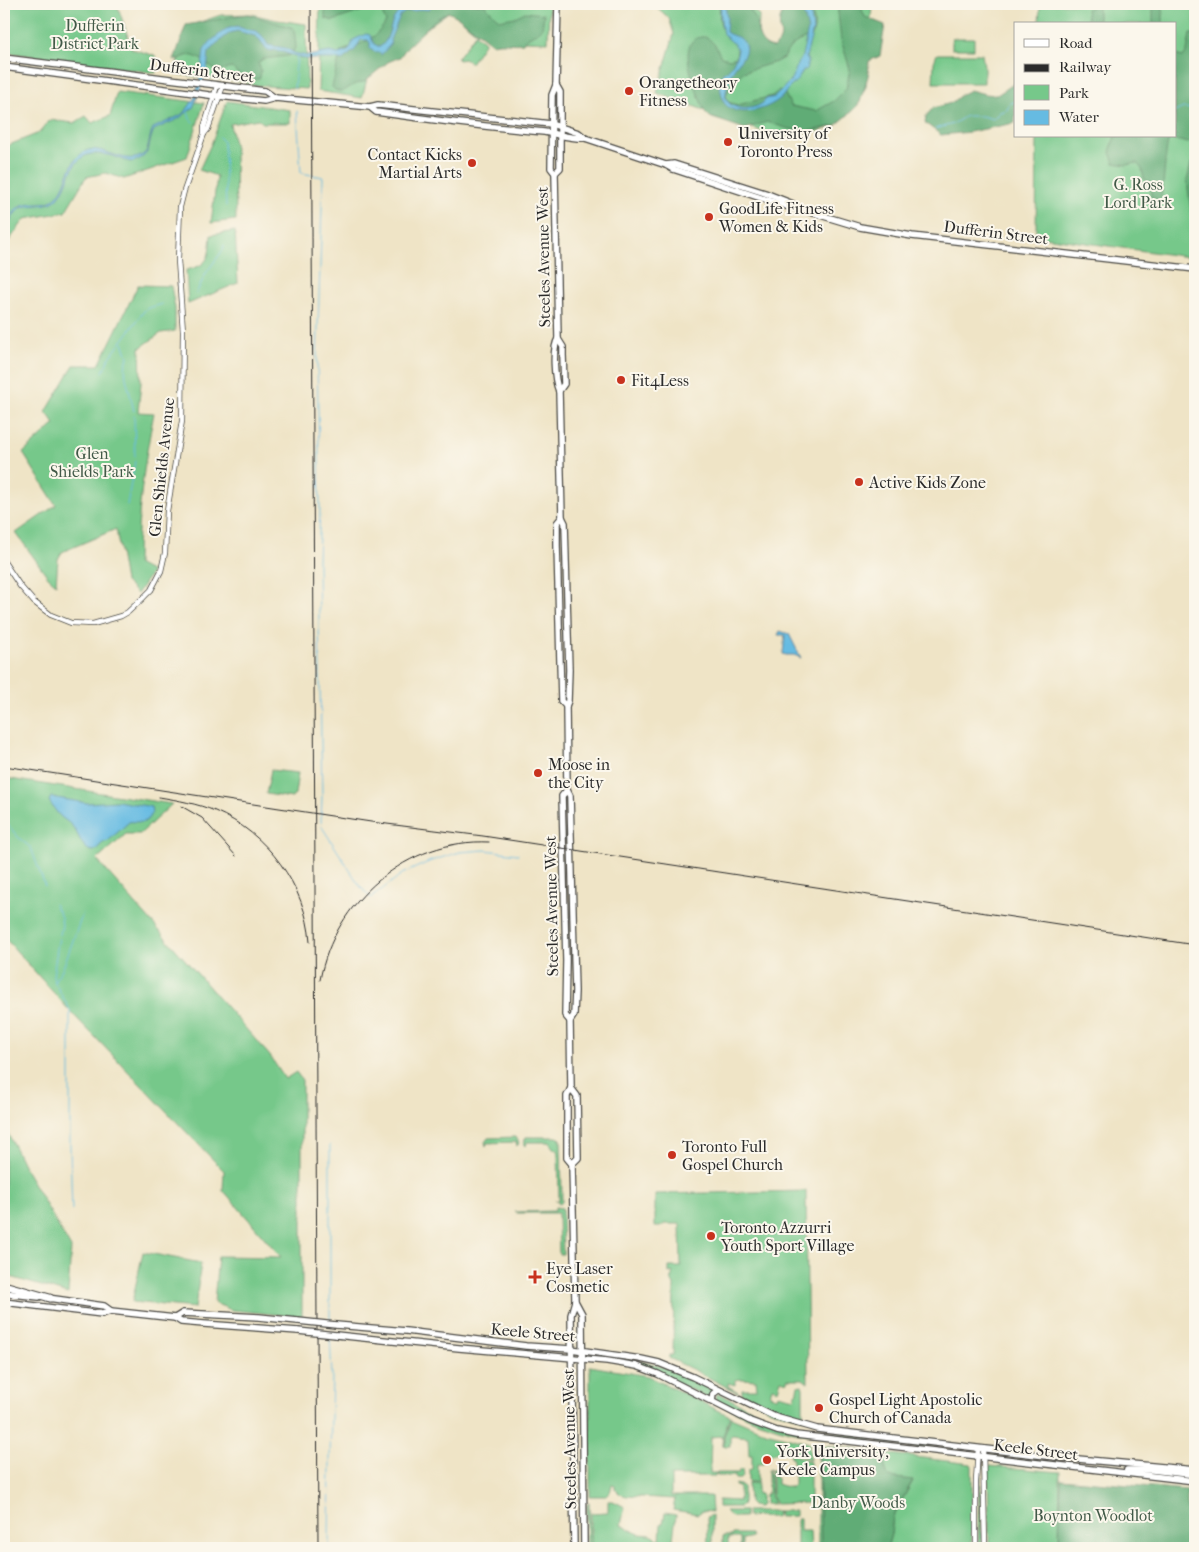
<svg xmlns="http://www.w3.org/2000/svg" width="1199" height="1552" font-family="'IM FELL French Canon',serif">
	<style>
		.green { fill: #76c88a; stroke: #507a5a }
		.forest { fill: #60ac76; stroke: #466c50 }
		.water { fill: #66bbe2; stroke: #487386 }
		.lines { fill: none; stroke-linecap: round; stroke-linejoin: round }
		.stream { stroke: #66bbe2; stroke-width: 1 }
		.minor-casing { stroke: #484742; stroke-width: 6 }
		.major-casing { stroke: #484742; stroke-width: 8 }
		.highway-casing { stroke: #484742; stroke-width: 9 }
		.minor { stroke: #fff; stroke-width: 4.5 }
		.major { stroke: #fff; stroke-width: 5.5 }
		.highway { stroke: #fff; stroke-width: 7 }
		.rail { stroke: #2b2b2b; stroke-width: 1 }
		.major-bridge-casing { stroke: #484742; stroke-width: 8; stroke-linecap: butt }
		.major-bridge { stroke: #fff; stroke-width: 5.5 }
		.poi-dot { fill: #c8321e; stroke: #fbf7ec; stroke-width: 2 }
		.labels { text-anchor: middle; stroke-width: 4; stroke-linejoin: round; paint-order: stroke }
		.park-label { font-size: 16px; fill: #425a48; stroke: #fbf7ec }
		.street-label { font-size: 16px; fill: #2b2b2b; stroke: #fbf7ec }
		.poi-label { font-size: 16px; fill: #2b2b2b; stroke: #fbf7ec; text-anchor: start }
	</style>
	<rect width="100%" height="100%" fill="#fbf7ec"/>
	<filter id="ink" filterUnits="userSpaceOnUse"><feTurbulence type="fractalNoise" baseFrequency=".02" numOctaves="2"/><feDisplacementMap in="SourceGraphic" scale="10" xChannelSelector="R" yChannelSelector="G"/><feConvolveMatrix kernelMatrix="1 2 1 2 8 2 1 2 1" color-interpolation-filters="sRGB"/></filter>
	<filter id="wash" filterUnits="userSpaceOnUse"><feTurbulence type="fractalNoise" baseFrequency=".0096" numOctaves="4" result="noise"/><feDisplacementMap in="SourceGraphic" scale="20" xChannelSelector="R" yChannelSelector="G"/><feGaussianBlur stdDeviation="1.12" result="paint"/><feColorMatrix in="noise" values="0 0 0 0 0 0 0 0 0 0 0 0 0 0 0 0 0 1.4 0 .05"/><feComposite in="paint" operator="in"/></filter>
	<g filter="url(#wash)">
		<rect width="100%" height="100%" fill="#efe4c6"/>
		<g class="green">
			<polygon points="4,4 117,4 132,49 156,56 156,73 4,52"/>
			<path d="M320 4H549L548 42C531 41 492 41 478 33 468 28 462 17 450 11L436 21 368 75 362 98 318 91Z"/>
			<polygon points="653,4 745,4 759,15 758,45 768,50 778,48 784,41 788,4 872,4 866,87 854,108 832,127 812,133 794,131 783,138 746,126 736,125 712,118 704,110 657,93 674,34 669,18"/>
			<polygon points="1040,4 1195,4 1195,258 1036,236 1037,136 1175,136 1175,24 1039,24"/>
			<polygon points="251,14 277,20 306,24 307,89 252,85 243,82 175,74 185,27 221,15"/>
			<polygon points="475,34 485,42 471,63 466,59 458,60 457,59"/>
			<rect x="952" y="38" width="22" height="11"/>
			<polygon points="937,54 982,54 984,66 984,83 933,83 934,62"/>
			<polygon points="117,92 204,103 187,157 124,179 106,173 86,177 65,212 25,219 8,242 4,252 4,147 39,133 50,120 74,123 86,116 92,123 110,116"/>
			<polygon points="227,101 290,110 290,123 263,123 258,119 230,124 235,149 236,220 211,223 217,176 199,170 212,142"/>
			<path d="M235 231 238 283 188 304 186 270C210 265 209 257 211 235Z"/>
			<path d="M138 285 171 286 175 308V331L161 333 140 348 141 383 138 412 154 413C144 463 137 513 137 564L152 572 137 594 125 582 116 529 62 552 58 559 56 584 48 577 16 533 56 505 23 453 55 424 46 412 74 365H99Z"/>
			<polygon points="271,770 298,773 295,794 292,798 266,794"/>
			<polygon points="4,778 172,804 140,834 126,834 97,860 270,1056 285,1079 296,1072 302,1080 302,1317 232,1310 214,1303 218,1256 281,1257 223,1190 224,1171 68,1009 4,937"/>
			<polygon points="4,1125 25,1169 71,1248 68,1294 4,1275"/>
			<polygon points="516,1137 519,1143 517,1146 516,1142 487,1143 486,1146 485,1142 488,1138"/>
			<polygon points="526,1137 557,1137 561,1139 562,1202 561,1203 555,1201 559,1200 558,1149 554,1149 551,1145 550,1142 527,1142 526,1146 524,1143"/>
			<path d="M806 1191 808 1383 803 1379H787V1382L781 1380 778 1390 772 1388 770 1395 777 1397 778 1394 795 1398 798 1386 802 1385 803 1388V1418L771 1410 742 1395V1389H757L756 1380 742 1379 735 1380V1385L728 1383V1386L738 1392V1393L698 1372 669 1358V1355H673L674 1285C671 1281 671 1277 673 1272L669 1273V1267H681L680 1224H665L660 1227H655V1194Z"/>
			<polygon points="555,1207 562,1208 563,1254 559,1254 558,1213 517,1213 515,1212 555,1211"/>
			<polygon points="143,1252 201,1263 195,1308 132,1302"/>
			<polygon points="615,1358 649,1363 673,1370 713,1390 709,1398 634,1363"/>
			<polygon points="590,1366 648,1376 730,1416 723,1436 723,1446 722,1436 711,1437 710,1473 716,1473 716,1476 671,1476 671,1496 711,1496 712,1512 702,1511 698,1514 673,1510 675,1499 626,1496 620,1494 615,1489 615,1486 612,1485 610,1492 606,1496 590,1496"/>
			<path d="M717 1394H720C741 1404 761 1415 784 1422 812 1431 842 1434 871 1438V1440L869 1441C834 1437 799 1436 766 1424 748 1419 732 1409 716 1401L715 1397Z"/>
			<path d="M731 1417 766 1432 809 1443 810 1460C805 1458 800 1454 795 1452 782 1449 769 1451 763 1464H757V1482H748V1470L752 1469V1455H749L748 1437 732 1435 730 1437V1446H724V1436Z"/>
			<polygon points="880,1438 936,1446 917,1447 879,1443 881,1441"/>
			<polygon points="818,1445 819,1445 821,1548 818,1548"/>
			<polygon points="790,1453 810,1462 810,1468 794,1466 792,1457 790,1457"/>
			<polygon points="883,1453 971,1464 972,1466 972,1548 887,1548 891,1534 893,1516 913,1481 888,1477 885,1467"/>
			<polygon points="989,1466 1060,1472 1059,1548 989,1548 988,1467"/>
			<polygon points="742,1469 743,1477 741,1479 735,1479 735,1476 717,1476 717,1473 739,1473 739,1470"/>
			<polygon points="769,1469 773,1471 774,1469 774,1477 777,1478 777,1484 783,1486 791,1487 794,1484 794,1474 796,1469 810,1469 810,1503 776,1504 773,1499 772,1494 772,1472"/>
			<polygon points="768,1470 770,1473 771,1497 774,1504 765,1504 765,1494 768,1494"/>
			<polygon points="979,1470 980,1470 982,1548 978,1548"/>
			<polygon points="748,1483 757,1483 757,1494 761,1494 761,1504 759,1507 752,1506 749,1503"/>
			<polygon points="736,1484 743,1486 743,1503 742,1506 739,1507 718,1507 718,1500 739,1501 739,1487 735,1486"/>
			<polygon points="608,1501 613,1501 625,1507 621,1525 639,1534 651,1535 660,1540 661,1523 663,1523 665,1513 676,1515 672,1548 591,1548 591,1513 608,1512"/>
			<polygon points="589,1502 590,1548 587,1548 587,1505"/>
			<polygon points="725,1511 745,1511 745,1517 732,1517"/>
			<polygon points="747,1511 776,1511 777,1516 776,1517 761,1517 759,1516 748,1517"/>
			<polygon points="778,1511 795,1511 795,1516 779,1517"/>
			<polygon points="712,1515 712,1548 708,1548 707,1517"/>
			<polygon points="797,1518 800,1518 800,1531 810,1531 811,1548 797,1548"/>
			<polygon points="732,1534 750,1534 752,1537 742,1539 742,1548 740,1548 740,1538 728,1538 728,1548 723,1548 723,1536 732,1536"/>
		</g>
		<g class="forest">
			<polygon points="378,4 376,6 333,21 325,18 325,5"/>
			<path d="M389 4H484L499 20 515 17 525 12 544 14 542 29 526 39 523 43C513 45 504 41 493 44L458 17 448 12 436 19 407 47 400 57 388 62 364 82 355 84 342 92 335 90 332 87 341 51C361 44 374 41 386 22L382 13Z"/>
			<path d="M719 4H746C748 9 753 13 755 18 759 31 757 44 773 48 787 39 777 30 780 19 781 13 786 10 787 4H812L810 10C815 19 816 26 812 36 801 40 788 44 785 57L776 62 743 72 732 83 726 95 728 102 738 105 772 96 779 90 784 92 791 106 816 111 834 101 846 89 850 69 841 40 837 4H863L862 10 865 17 885 25 880 56 869 61 868 76 860 102 854 110 835 126 808 131 789 129 767 122 745 129 710 117 705 112C699 95 669 34 707 37L715 45 721 57 730 59 736 57 738 44C731 38 721 30 720 21 719 15 720 10 719 4Z"/>
			<polygon points="1093,4 1098,4 1098,24 1088,24 1086,9 1092,7"/>
			<rect x="1153" y="4" width="10" height="20"/>
			<path d="M247 14 294 28 296 46 292 54 288 56 263 59 258 63 261 70 260 78C247 83 241 77 232 68L216 71C208 65 196 53 186 56 181 58 179 60 174 60L186 25Z"/>
			<path d="M1190 34H1195V140L1188 143 1172 139 1168 141C1164 159 1165 179 1161 198L1156 199 1151 197V183L1144 179 1142 169 1137 163 1126 165 1114 163 1110 152 1115 136H1175V55L1183 57 1187 51Z"/>
			<polygon points="1015,83 1015,123 970,132 941,135 925,123 926,116 933,108 951,103 962,94 970,90 985,94 997,95"/>
			<polygon points="1195,161 1195,239 1187,181 1191,163"/>
			<polygon points="819,1445 852,1448 883,1453 885,1467 888,1477 913,1480 893,1516 891,1534 887,1548 821,1548"/>
			<polygon points="1061,1479 1187,1490 1188,1548 1059,1548"/>
		</g>
		<g class="water">
			<path d="M407 4H418L427 6 429 4H434L429 10 420 9 415 11 405 12 400 16 390 40 391 44 381 55 379 52H375L370 49V43L368 40H361L355 50 341 61 336 59H305L276 50 270 51 265 48 260 40 255 36 237 31 230 33 215 45 209 52 207 71 193 108 178 119 154 130C146 146 154 154 133 162 127 162 123 159 118 158 113 155 97 153 91 154 69 158 70 186 57 199 49 207 33 204 23 207 14 210 11 224 4 230V227C11 222 12 211 20 206 30 200 47 207 56 197 69 184 67 160 86 151 102 143 127 169 145 153 150 147 149 135 153 128L179 116 185 112 194 99 201 75 204 50 210 42 226 29 237 26C253 34 257 24 268 45L286 48 294 53 307 56 330 52 338 54 348 51 351 46 353 40 366 34 370 35 374 44 380 47C389 40 389 30 393 20 396 13 403 10 407 4Z"/>
			<path d="M721 4H725L727 18 726 32C731 36 739 36 743 41 751 52 739 61 734 69 729 77 725 90 726 99 732 112 759 111 766 99L775 97 790 81 802 56 808 30 805 18 800 7 797 4H805L810 9 813 30 806 57 808 61 806 70H803C800 78 795 83 789 88 786 91 784 95 782 97 770 108 749 115 734 110 727 107 723 104 722 96 720 88 719 82 723 73 731 70 736 59 738 50L733 43 723 34C721 24 720 15 721 4Z"/>
			<polygon points="780,631 789,634 801,658 794,655 786,655 783,654 785,635 778,635"/>
			<path d="M51 797 87 803 117 801 147 806 151 807 152 812C144 828 142 820 129 822L108 841C98 843 99 851 92 851 83 850 79 836 75 830 72 824 66 821 61 817 56 812 53 807 49 801Z"/>
		</g>
		<g class="lines">
			<g class="stream">
				<polyline points="294,89 297,55"/>
				<polyline points="297,111 301,173 323,177 317,357 320,508 318,562 322,797 321,821 322,827 360,886 371,898 402,874 431,861 460,852 485,850 518,854"/>
				<polyline points="188,112 190,119 193,122"/>
				<polyline points="1175,112 1183,108 1195,109"/>
				<polyline points="935,129 953,124 966,116 982,116 993,119 1000,112 1007,110 1010,103 1015,102"/>
				<polyline points="219,137 223,141 224,152 226,206"/>
				<polyline points="196,294 206,273 223,250 224,245"/>
				<polyline points="123,342 128,357 125,368 126,378 134,411"/>
				<polyline points="103,372 108,360 144,311 148,308 162,304"/>
				<polyline points="134,415 135,456"/>
				<polyline points="127,505 135,461"/>
				<polyline points="4,820 18,837 31,848 45,886"/>
				<polyline points="54,904 61,917 62,925 58,943 53,976 54,981 70,1010 70,1147 72,1210"/>
				<polyline points="54,981 63,968 83,913"/>
				<polyline points="330,1323 330,1145"/>
				<polyline points="329,1548 330,1459 332,1376 330,1337"/>
			</g>
		</g>
	</g>
	<g filter="url(#ink)">
		<g class="lines">
			<g class="minor-casing">
				<g id="minor">
					<polyline points="204,134 204,127 217,86"/>
					<polyline points="4,562 20,586 34,602 51,615 71,623 93,624 121,616 128,612 144,597 151,590 161,571 165,553 167,511 182,421 183,331 178,260 180,207 184,191 204,134 208,129 223,86"/>
					<polyline points="983,1448 985,1548"/>
					<polyline points="976,1548 976,1482 978,1448"/>
					<polyline points="1194,1548 1195,1489"/>
				</g>
			</g>
			<g class="major-casing">
				<g id="major">
					<path d="M558 4 556 85 552 95 551 168 555 173 558 339C552 348 554 380 559 391L562 517 565 523 569 670 568 701 566 706 567 790 570 796 575 991 574 1015 570 1021 571 1088 567 1096V1158L572 1164 575 1301 571 1315 574 1548"/>
					<polyline points="4,58 265,91 275,98"/>
					<polyline points="4,67 209,95 264,101 275,98 370,107 378,105 551,124 579,133 585,138"/>
					<path d="M370 107 376 112C432 120 488 127 544 132 558 134 571 139 585 138L666 165 673 169 792 208H797L860 227 912 236 1195 269"/>
					<polyline points="666,165 674,164 765,193 793,204 797,208"/>
					<polyline points="555,173 560,168 560,92 556,85"/>
					<polyline points="558,339 563,347 563,355 564,384 559,391"/>
					<polyline points="562,517 557,523 557,545 561,701 566,706"/>
					<polyline points="567,790 562,796 566,961 565,1015 570,1021"/>
					<polyline points="571,1088 577,1096 578,1158 572,1164"/>
					<polyline points="4,1293 39,1297"/>
					<polyline points="48,1298 104,1306 111,1311"/>
					<polyline points="575,1301 582,1314 584,1548"/>
					<polyline points="4,1302 102,1314 111,1311 175,1318 181,1322 204,1324 298,1331"/>
					<polyline points="175,1318 183,1313 259,1317 298,1321"/>
					<polyline points="336,1325 406,1331 526,1346 571,1349 641,1359 659,1363 693,1377 775,1417 817,1429 1046,1456 1195,1470"/>
					<polyline points="336,1335 459,1348 607,1361 637,1366 658,1374 750,1421 777,1431 796,1435 1195,1481"/>
					<polyline points="712,1402 713,1394 718,1390"/>
					<polyline points="1127,1470 1152,1470 1188,1474 1195,1470"/>
				</g>
			</g>
			<g class="highway-casing">
				<polyline id="highway" points="4,1285 50,1298"/>
			</g>
			<use href="#minor" class="minor"/>
			<use href="#major" class="major"/>
			<use href="#highway" class="highway"/>
			<g class="rail">
				<polyline points="311,4 318,1548"/>
				<polyline points="4,766 371,822 483,836 1195,945"/>
				<path d="M159 797C178 800 198 804 215 811 267 833 306 886 310 942"/>
				<polyline points="181,806 202,818 236,856"/>
				<path d="M320 980C334 901 408 838 489 842"/>
			</g>
			<g class="major-bridge-casing">
				<g id="major-bridge">
					<polyline points="298,1321 336,1325"/>
					<polyline points="298,1331 336,1335"/>
				</g>
			</g>
			<use href="#major-bridge" class="major-bridge"/>
		</g>
	</g>
	<g class="poi-dot">
		<circle cx="629" cy="91" r="5"/>
		<circle cx="728" cy="142" r="5"/>
		<circle cx="472" cy="163" r="5"/>
		<circle cx="709" cy="217" r="5"/>
		<circle cx="621" cy="380" r="5"/>
		<circle cx="859" cy="482" r="5"/>
		<circle cx="538" cy="773" r="5"/>
		<circle cx="672" cy="1155" r="5"/>
		<circle cx="711" cy="1236" r="5"/>
		<path d="M532.5 1269.5h5v5h5v5h-5v5h-5v-5h-5v-5h5z"/>
		<circle cx="819" cy="1408" r="5"/>
		<circle cx="767" cy="1460" r="5"/>
	</g>
	<g class="labels">
		<g class="park-label">
			<text x="95" y="31">Dufferin<tspan x="95" dy="18">District Park</tspan></text>
			<text x="1138" y="190">G. Ross<tspan x="1138" dy="18">Lord Park</tspan></text>
			<text x="92" y="459">Glen<tspan x="92" dy="18">Shields Park</tspan></text>
			<text x="858" y="1508">Danby Woods</text>
			<text x="1093" y="1521">Boynton Woodlot</text>
		</g>
		<g class="street-label">
			<text transform="translate(202 70) rotate(7)" y="6">Dufferin Street</text>
			<text transform="translate(996 232) rotate(7)" y="6">Dufferin Street</text>
			<text transform="translate(543 257) rotate(-91)" y="6">Steeles Avenue West</text>
			<text transform="translate(161 467) rotate(-84)" y="6">Glen Shields Avenue</text>
			<text transform="translate(551 906) rotate(-91)" y="6">Steeles Avenue West</text>
			<text transform="translate(533 1332) rotate(5)" y="6">Keele Street</text>
			<text transform="translate(569 1439) rotate(-91)" y="6">Steeles Avenue West</text>
			<text transform="translate(1036 1449) rotate(7)" y="6">Keele Street</text>
		</g>
		<g class="poi-label">
			<text x="639" y="88">Orangetheory<tspan x="639" dy="18">Fitness</tspan></text>
			<text x="738" y="139">University of<tspan x="738" dy="18">Toronto Press</tspan></text>
			<text x="462" y="160" text-anchor="end">Contact Kicks<tspan x="462" dy="18">Martial Arts</tspan></text>
			<text x="719" y="214">GoodLife Fitness<tspan x="719" dy="18">Women &amp; Kids</tspan></text>
			<text x="631" y="386">Fit4Less</text>
			<text x="869" y="488">Active Kids Zone</text>
			<text x="548" y="770">Moose in<tspan x="548" dy="18">the City</tspan></text>
			<text x="682" y="1152">Toronto Full<tspan x="682" dy="18">Gospel Church</tspan></text>
			<text x="721" y="1233">Toronto Azzurri<tspan x="721" dy="18">Youth Sport Village</tspan></text>
			<text x="546" y="1274">Eye Laser<tspan x="546" dy="18">Cosmetic</tspan></text>
			<text x="829" y="1405">Gospel Light Apostolic<tspan x="829" dy="18">Church of Canada</tspan></text>
			<text x="777" y="1457">York University,<tspan x="777" dy="18">Keele Campus</tspan></text>
		</g>
	</g>
	<rect width="1199" height="1552" fill="none" stroke="#fbf7ec" stroke-width="20"/>
	<rect x="1014" y="22" width="162" height="115" fill="#fbf7ec" stroke="#a8a59f"/>
	<rect x="1024" y="39" width="25" height="8" fill="#ffffff" stroke="#a8a59f"/>
	<text x="1059" y="48" font-size="15" fill="#2b2b2b">Road</text>
	<rect x="1024" y="64" width="25" height="8" fill="#2b2b2b" stroke="#a8a59f"/>
	<text x="1059" y="72" font-size="15" fill="#2b2b2b">Railway</text>
	<rect x="1024" y="85" width="25" height="15" fill="#76c88a" stroke="#a8a59f"/>
	<text x="1059" y="98" font-size="15" fill="#2b2b2b">Park</text>
	<rect x="1024" y="110" width="25" height="15" fill="#66bbe2" stroke="#a8a59f"/>
	<text x="1059" y="122" font-size="15" fill="#2b2b2b">Water</text>
</svg>
